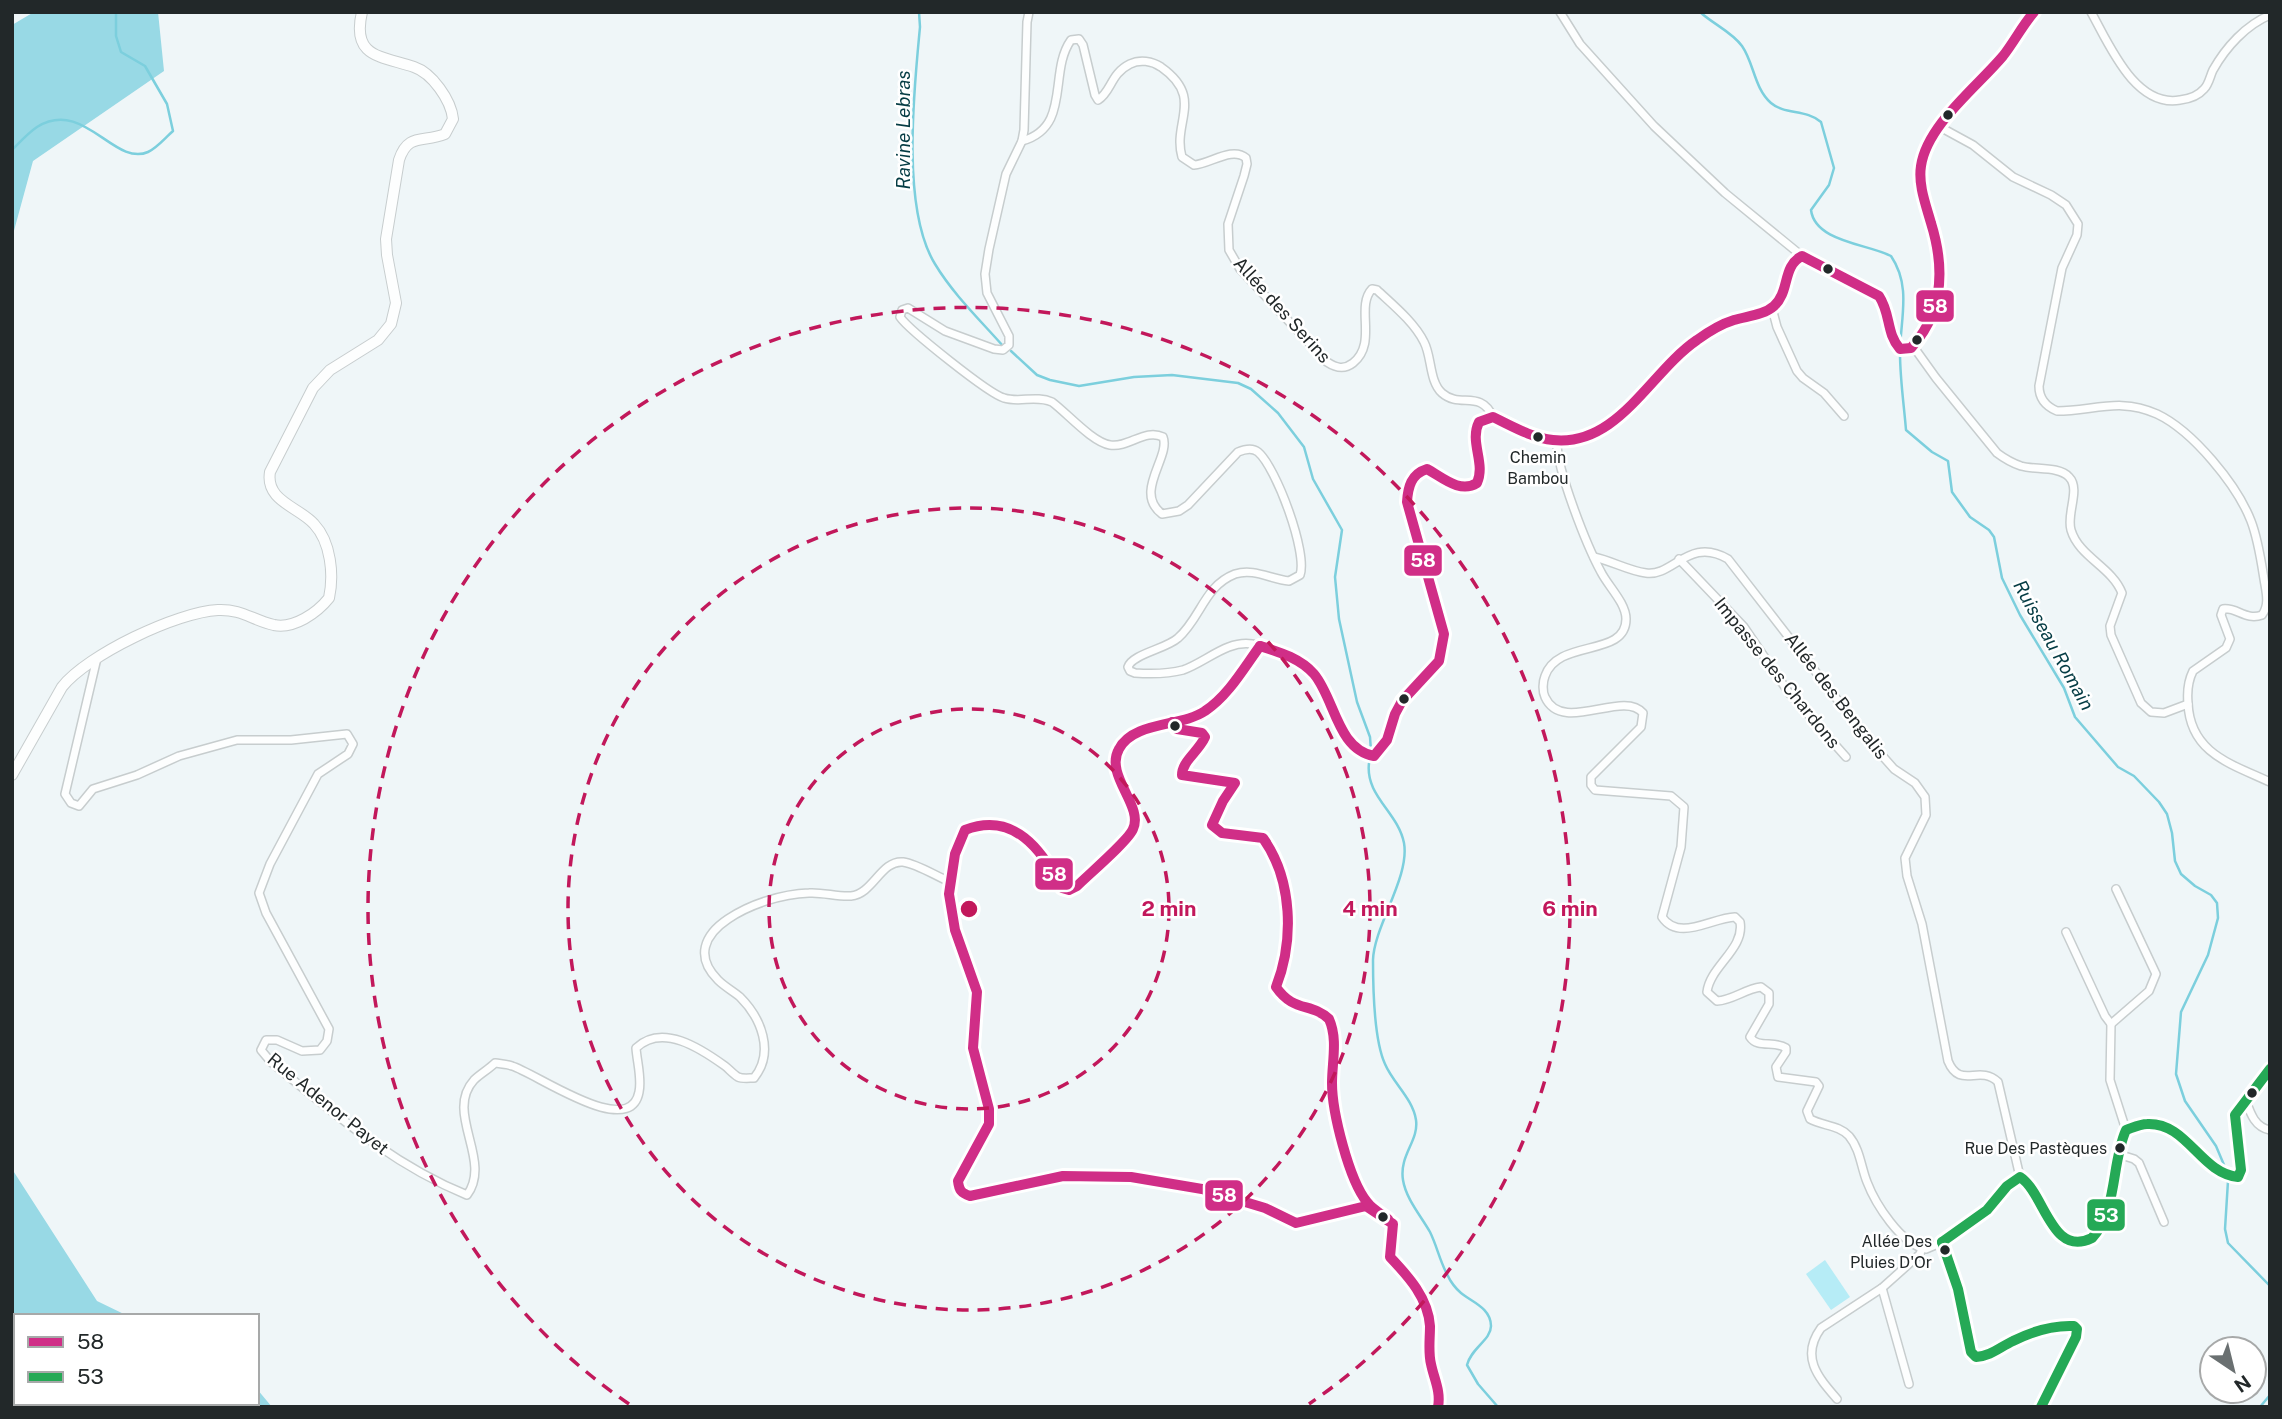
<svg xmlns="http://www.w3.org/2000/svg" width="2282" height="1419" font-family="'Public Sans',sans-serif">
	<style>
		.green { fill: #b6ecf6 }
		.forest { fill: #98d9e5 }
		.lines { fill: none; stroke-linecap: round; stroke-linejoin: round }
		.stream { stroke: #7ccfdd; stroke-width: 2.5 }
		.street-casing { stroke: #c7cdce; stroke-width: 10 }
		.secondary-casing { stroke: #c7cdce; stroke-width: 12 }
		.street { stroke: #fdfefe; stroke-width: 7 }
		.secondary { stroke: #fdfefe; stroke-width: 10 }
		.bus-1-casing { stroke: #fff; stroke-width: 16 }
		.bus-2-casing { stroke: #fff; stroke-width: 16 }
		.bus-1 { stroke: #d02e87; stroke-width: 10 }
		.bus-2 { stroke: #25a956; stroke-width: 10 }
		.ring { fill: none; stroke: #c2185b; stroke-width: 3.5; stroke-dasharray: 12 9 }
		.bus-dot { fill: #222829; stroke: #fff; stroke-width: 2.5 }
		.labels { text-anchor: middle; stroke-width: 5; stroke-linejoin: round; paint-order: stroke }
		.bus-label { font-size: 16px; fill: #222829; stroke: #fff; text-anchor: end }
		.street-label { font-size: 18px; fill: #222829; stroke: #fff }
		.water-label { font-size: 19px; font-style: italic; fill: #053c44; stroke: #fff }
		.centre { fill: #c2185b; stroke: #fff; stroke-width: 3.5 }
		.ring-label { font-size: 21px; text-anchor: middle; font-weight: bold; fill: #c2185b; stroke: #fff; stroke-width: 5; stroke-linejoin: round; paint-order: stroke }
		.line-badge { stroke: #fff; stroke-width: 2.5 }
		.badge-label { font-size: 19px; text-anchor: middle; font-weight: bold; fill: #fff }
	</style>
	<rect width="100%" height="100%" fill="#eff6f8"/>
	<polygon class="green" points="1825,1260 1850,1297 1831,1310 1806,1274"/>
	<g class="forest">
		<polygon points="34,12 158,12 164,71 33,161 12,238 12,25"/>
		<polygon points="12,1169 97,1301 128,1316 16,1316 16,1403 257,1403 257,1389 272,1407 12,1407"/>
	</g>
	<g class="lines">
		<g class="stream">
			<path d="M919 12 920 27C914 90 901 209 935 264 953 294 980 320 1003 346"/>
			<path d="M1700 12C1713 24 1732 32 1742 46 1754 63 1754 88 1771 103 1785 115 1806 109 1821 122L1834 168 1829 185 1811 210C1815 242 1868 244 1891 256 1912 287 1900 320 1900 353 1900 379 1904 405 1906 430L1932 452 1948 461 1952 492 1970 517 1989 530 1994 537 2002 578 2020 615 2064 688 2075 717 2118 767 2134 776 2159 802 2167 814 2172 833 2175 861 2181 874 2195 886 2211 895 2217 903 2218 918 2208 955 2181 1012 2176 1074 2185 1101 2216 1146 2227 1172"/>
			<path d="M12 150C20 142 28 133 37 127 84 98 114 167 148 152 157 148 165 138 173 131L167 104 145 66 121 52 116 36V12"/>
			<polyline points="1011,351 1037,375 1050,380 1079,386 1134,377 1172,375 1238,383 1251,389 1278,413 1304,447 1313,479 1342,530 1335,577 1339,619 1357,702 1370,737 1371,751"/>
			<path d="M1369 763C1365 796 1398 812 1404 843 1410 877 1374 926 1373 960 1373 987 1374 1040 1385 1064 1393 1083 1413 1099 1416 1120 1419 1141 1399 1155 1403 1180 1406 1199 1421 1216 1430 1232 1437 1246 1440 1262 1448 1276 1450 1281 1456 1289 1461 1293 1472 1302 1491 1308 1491 1326 1491 1340 1471 1348 1467 1365L1478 1384 1498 1407"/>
			<polyline points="2228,1181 2225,1229 2228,1243 2270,1286"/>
			<polyline points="12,1319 16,1320"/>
			<polyline points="125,1403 127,1407"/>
			<polyline points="2260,1407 2270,1395"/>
		</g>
		<g class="street-casing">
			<g id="street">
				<path d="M1029 12 1027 22 1024 130 1022 141 1006 174 989 249 985 274 987 293 1009 336V345L1003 350 994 349 945 331 908 308 902 310 900 317C909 330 989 394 1004 398 1019 403 1036 395 1052 402 1067 413 1092 442 1110 445 1129 448 1145 428 1163 437 1171 457 1133 492 1162 514L1179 511 1188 505 1238 452C1245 449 1252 447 1258 452 1276 467 1308 553 1300 575L1289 581C1270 579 1254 568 1235 574 1204 586 1201 618 1178 638 1166 649 1132 654 1128 667L1130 671 1135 673C1151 674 1168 674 1183 670 1206 662 1227 640 1252 644 1275 648 1298 657 1314 674 1332 694 1341 750 1369 756 1392 754 1390 723 1398 707 1416 675 1443 679 1444 634L1407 502C1408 487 1410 473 1427 469 1438 474 1449 484 1461 487 1467 488 1473 486 1476 482 1492 463 1456 421 1493 417 1512 426 1532 437 1553 440 1615 451 1647 371 1693 342 1703 336 1714 328 1725 323 1742 316 1767 315 1779 301 1789 288 1785 269 1797 257L1810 259 1828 271 1879 296 1887 308 1892 340 1900 349 1911 348C1938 324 1946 278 1937 244 1931 218 1918 193 1921 166 1925 131 1981 83 2003 55 2014 41 2021 26 2034 12"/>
				<polyline points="1560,12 1580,44 1654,126 1725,193 1802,256"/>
				<path d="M2091 12C2109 44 2135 108 2180 100 2189 99 2198 96 2204 89 2209 84 2210 76 2213 70 2226 47 2246 25 2270 15"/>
				<path d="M1940 127 1973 145 2013 177 2051 195 2066 205 2078 224 2077 235 2062 268 2039 386C2039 398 2045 406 2057 411 2093 411 2120 397 2157 414 2193 431 2237 485 2251 521 2258 539 2261 560 2264 579 2266 592 2270 604 2262 615 2246 621 2237 607 2223 609L2221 615 2230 639 2226 648 2193 671C2188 681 2187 692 2188 703 2190 753 2231 764 2270 782"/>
				<path d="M1022 141C1072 127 1048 72 1071 40L1079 39 1083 45 1095 95 1098 100C1112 91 1110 74 1130 64 1140 59 1152 61 1161 67 1205 98 1172 122 1182 157L1194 165C1210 164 1232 146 1246 158L1247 164 1244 176 1228 224 1229 250 1240 269 1327 362C1336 368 1344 370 1353 363 1378 343 1355 307 1372 289L1377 290C1393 305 1414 322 1424 342 1432 357 1429 381 1442 393 1460 409 1480 389 1493 417"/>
				<polyline points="1772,308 1777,327 1797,371 1803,378 1824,393 1844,416"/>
				<path d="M1913 346 1936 378 1997 453C2005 459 2012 463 2021 466 2035 470 2059 466 2069 477 2081 489 2066 514 2071 530 2079 557 2112 567 2122 593L2110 626 2111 635 2141 703 2151 712 2164 713 2188 704"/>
				<path d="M1557 441C1556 469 1587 546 1601 572 1608 586 1626 603 1626 619 1626 658 1558 638 1545 676 1543 681 1542 691 1545 697 1562 735 1623 689 1643 713L1641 727 1591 777V785L1595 790 1671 796 1684 807 1681 847 1662 917C1679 942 1711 918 1735 917L1740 922C1745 949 1710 966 1707 992L1717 1001C1733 1000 1745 989 1761 987L1769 993V1004L1750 1037C1758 1049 1774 1040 1786 1048V1052L1776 1067 1778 1077 1816 1082 1819 1086 1807 1111 1810 1119C1823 1126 1839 1125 1849 1136 1860 1149 1861 1167 1867 1182 1875 1203 1901 1245 1926 1249 1951 1239 1978 1221 1996 1201 2004 1192 2009 1183 2020 1177 2033 1183 2037 1200 2044 1212 2052 1225 2061 1241 2079 1242 2084 1242 2090 1240 2094 1237 2109 1223 2115 1161 2122 1139L2126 1130C2183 1100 2200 1183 2238 1177L2241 1170 2235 1115 2270 1069"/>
				<path d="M1594 557C1612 561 1629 571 1646 573 1673 577 1689 536 1728 559L1871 743 1894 769 1915 783 1925 797 1926 815 1905 858 1907 876 1922 924 1948 1061C1960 1090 1979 1064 1998 1082L2020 1177"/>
				<polyline points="1679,559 1744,627 1789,693 1846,757"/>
				<path d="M1260 646C1246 664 1222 701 1204 712 1193 719 1180 720 1167 723 1095 742 1113 763 1136 818L1133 831 1077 886 1069 890 1062 888C1056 877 1051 864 1043 854 1027 833 990 816 965 830 933 897 954 928 977 992L978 1000 973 1048 989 1109V1124L958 1181 959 1189 963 1194 970 1196 1063 1176 1131 1177 1202 1189 1265 1208 1296 1223 1366 1206 1385 1217"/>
				<path d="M97 658 65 794 71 803 79 806 93 789 137 775 179 756 237 740H291L347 734 353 744 348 754 318 774 270 864 259 893 266 913 329 1029 327 1041 320 1050 302 1051 277 1040H266L261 1050 271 1062C334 1113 391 1164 467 1195 493 1160 444 1113 474 1080 480 1074 489 1069 495 1063 501 1064 507 1064 512 1066 536 1073 630 1141 639 1092 642 1079 637 1062 636 1048 662 1023 700 1048 725 1066 729 1069 733 1074 738 1077 742 1079 749 1078 754 1078 775 1052 761 1018 740 997 733 991 725 987 718 980 695 957 704 935 728 919 750 904 782 894 809 893 823 892 837 897 851 896 873 894 881 860 903 862 917 864 934 875 948 881"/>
				<path d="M1172 722 1177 729 1202 733 1205 737C1202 750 1187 758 1181 771L1182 775 1235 783 1223 801 1212 825 1222 833 1263 838C1281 857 1290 917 1288 944 1287 959 1282 972 1276 987 1278 991 1281 997 1284 1000 1296 1012 1324 1006 1330 1024 1337 1044 1330 1067 1331 1088 1334 1114 1353 1192 1373 1207"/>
				<polyline points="2066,932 2105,1016 2111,1024 2110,1080 2126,1130"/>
				<polyline points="2111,1024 2149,991 2156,974 2116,889"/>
				<path d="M2245 1098C2250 1112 2254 1127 2270 1130"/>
				<polyline points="2118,1154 2134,1159 2139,1163 2164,1222"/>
				<path d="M1382 1215C1403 1232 1387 1236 1390 1257 1408 1276 1425 1293 1429 1321 1431 1335 1428 1351 1431 1365 1435 1381 1442 1390 1438 1407"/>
				<path d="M1942 1242 1958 1289 1971 1352 1976 1357C1991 1357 1997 1349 2010 1342 2024 1335 2060 1324 2074 1326L2077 1329 2076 1337 2041 1407"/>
				<polyline points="1882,1288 1909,1384"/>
				<path d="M1837 1399C1818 1377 1800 1357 1821 1328L1882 1288 1920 1254 1922 1248"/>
			</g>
		</g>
		<g class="secondary-casing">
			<path id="secondary" d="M12 775 62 687C87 655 177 612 218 610 242 609 252 620 274 625 294 629 317 613 329 598 334 575 331 542 314 524 299 507 265 501 270 472L313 388 330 370 378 340 391 324 396 303 387 255 386 239 399 160C408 132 424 143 445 134L453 119C451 100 432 73 414 67 382 56 351 58 362 12"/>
		</g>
		<use href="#street" class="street"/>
		<use href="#secondary" class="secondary"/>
		<g class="bus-1-casing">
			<g id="bus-1">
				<path d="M1260 646C1279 652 1300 658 1314 674 1335 699 1337 749 1374 756L1387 740 1395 714 1402 701 1439 661 1444 634 1407 502C1408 487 1411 474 1427 469 1442 477 1460 494 1477 483 1486 463 1469 442 1479 422L1493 417C1512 426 1532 438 1553 440 1618 447 1650 372 1697 340 1708 332 1721 324 1734 320 1747 316 1764 315 1774 306 1790 292 1782 266 1802 256L1879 296C1891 314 1886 333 1900 349L1911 348C1944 312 1945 268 1931 223 1926 205 1918 185 1921 166 1927 125 1977 87 2003 56 2014 42 2022 26 2034 12"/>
				<path d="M1260 646C1244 668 1228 696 1205 711 1182 727 1134 721 1119 749 1104 775 1144 806 1133 829 1129 840 1088 875 1077 886L1069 890 1062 888C1042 850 1014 811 965 830L955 854 949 894 955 930 977 992 973 1048 989 1109V1124L958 1181C959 1190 961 1193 970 1196L1063 1176 1131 1177 1202 1189 1265 1208 1296 1223 1366 1206 1393 1224 1390 1257C1409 1277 1428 1298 1430 1326 1430 1339 1428 1352 1431 1364 1434 1379 1441 1391 1438 1407"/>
				<path d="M1172 722 1177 729 1202 733 1205 737C1199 751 1182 761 1182 775L1235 783 1223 801 1212 825 1222 833 1263 838C1293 880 1294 941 1276 987 1294 1013 1311 1002 1329 1019 1338 1039 1332 1062 1332 1083 1332 1112 1349 1180 1367 1202 1372 1209 1381 1214 1388 1219"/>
			</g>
		</g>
		<g class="bus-2-casing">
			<g id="bus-2">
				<path d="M1942 1242 1987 1210 2007 1186 2020 1177C2045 1193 2051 1258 2092 1238 2118 1210 2111 1163 2126 1130 2132 1128 2140 1124 2147 1124 2187 1122 2200 1173 2238 1177L2241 1170 2235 1115 2270 1069"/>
				<path d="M1942 1242 1958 1289 1971 1352 1976 1357C1991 1356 2000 1347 2013 1341 2031 1332 2054 1325 2074 1326L2077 1329 2076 1337 2041 1407"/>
			</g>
		</g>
		<use href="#bus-1" class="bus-1"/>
		<use href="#bus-2" class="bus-2"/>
	</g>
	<g class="ring">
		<circle cx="969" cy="909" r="200"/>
		<circle cx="969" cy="909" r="401"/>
		<path d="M629 1404A601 601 0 1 1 1309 1404"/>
	</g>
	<g class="bus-dot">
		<circle cx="1948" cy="115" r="6"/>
		<circle cx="1828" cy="269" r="6"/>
		<circle cx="1917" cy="340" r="6"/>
		<circle cx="1538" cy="437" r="6"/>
		<circle cx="1404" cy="699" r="6"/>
		<circle cx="1175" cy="726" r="6"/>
		<circle cx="2252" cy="1093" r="6"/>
		<circle cx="2120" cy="1148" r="6"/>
		<circle cx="1383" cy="1217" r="6"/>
		<circle cx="1945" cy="1250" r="6"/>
	</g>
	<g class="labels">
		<g class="bus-label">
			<text x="1538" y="463" text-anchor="middle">Chemin<tspan x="1538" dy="21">Bambou</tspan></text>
			<text x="2107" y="1154">Rue Des Pastèques</text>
			<text x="1932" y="1247">Allée Des<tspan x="1932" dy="21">Pluies D'Or</tspan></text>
		</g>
		<g class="street-label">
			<text transform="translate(1282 310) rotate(48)" y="6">Allée des Serins</text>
			<text transform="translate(1777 673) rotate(51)" y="6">Impasse des Chardons</text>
			<text transform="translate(1836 696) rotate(52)" y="6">Allée des Bengalis</text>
			<text transform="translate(328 1104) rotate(39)" y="6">Rue Adenor Payet</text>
		</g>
		<g class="water-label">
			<text transform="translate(903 130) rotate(-90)" y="7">Ravine Lebras</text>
			<text transform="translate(2054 645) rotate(61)" y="7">Ruisseau Romain</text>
		</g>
	</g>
	<circle cx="969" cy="909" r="10" class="centre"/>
	<g class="ring-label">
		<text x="1169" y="916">2 min</text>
		<text x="1370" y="916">4 min</text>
		<text x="1570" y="916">6 min</text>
	</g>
	<g class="line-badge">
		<rect x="1915" y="289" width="40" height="34" rx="7" fill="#d02e87"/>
		<rect x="1403" y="544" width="40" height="33" rx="7" fill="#d02e87"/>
		<rect x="1034" y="857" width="40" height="34" rx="7" fill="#d02e87"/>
		<rect x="1204" y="1179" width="40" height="33" rx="7" fill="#d02e87"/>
		<rect x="2086" y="1198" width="40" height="34" rx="7" fill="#25a956"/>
	</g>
	<g class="badge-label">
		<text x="1935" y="313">58</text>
		<text x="1423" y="567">58</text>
		<text x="1054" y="881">58</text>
		<text x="1224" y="1202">58</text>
		<text x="2106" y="1222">53</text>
	</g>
	<rect width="2282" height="1419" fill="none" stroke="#222829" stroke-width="28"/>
	<rect x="14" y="1314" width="245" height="91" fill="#ffffff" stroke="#a7a9a9" stroke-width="2"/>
	<rect x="28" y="1337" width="35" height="10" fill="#d02e87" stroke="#a7a9a9" stroke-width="2"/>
	<text x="77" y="1349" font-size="21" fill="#222829">58</text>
	<rect x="28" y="1372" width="35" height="10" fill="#25a956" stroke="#a7a9a9" stroke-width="2"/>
	<text x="77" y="1384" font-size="21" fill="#222829">53</text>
	<g transform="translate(2233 1370) rotate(145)"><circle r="33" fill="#ffffff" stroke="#a7a9a9" stroke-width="2"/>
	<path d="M0-5L12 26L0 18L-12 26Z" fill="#6a7071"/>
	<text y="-10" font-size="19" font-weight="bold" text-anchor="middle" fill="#222829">N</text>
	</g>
</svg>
